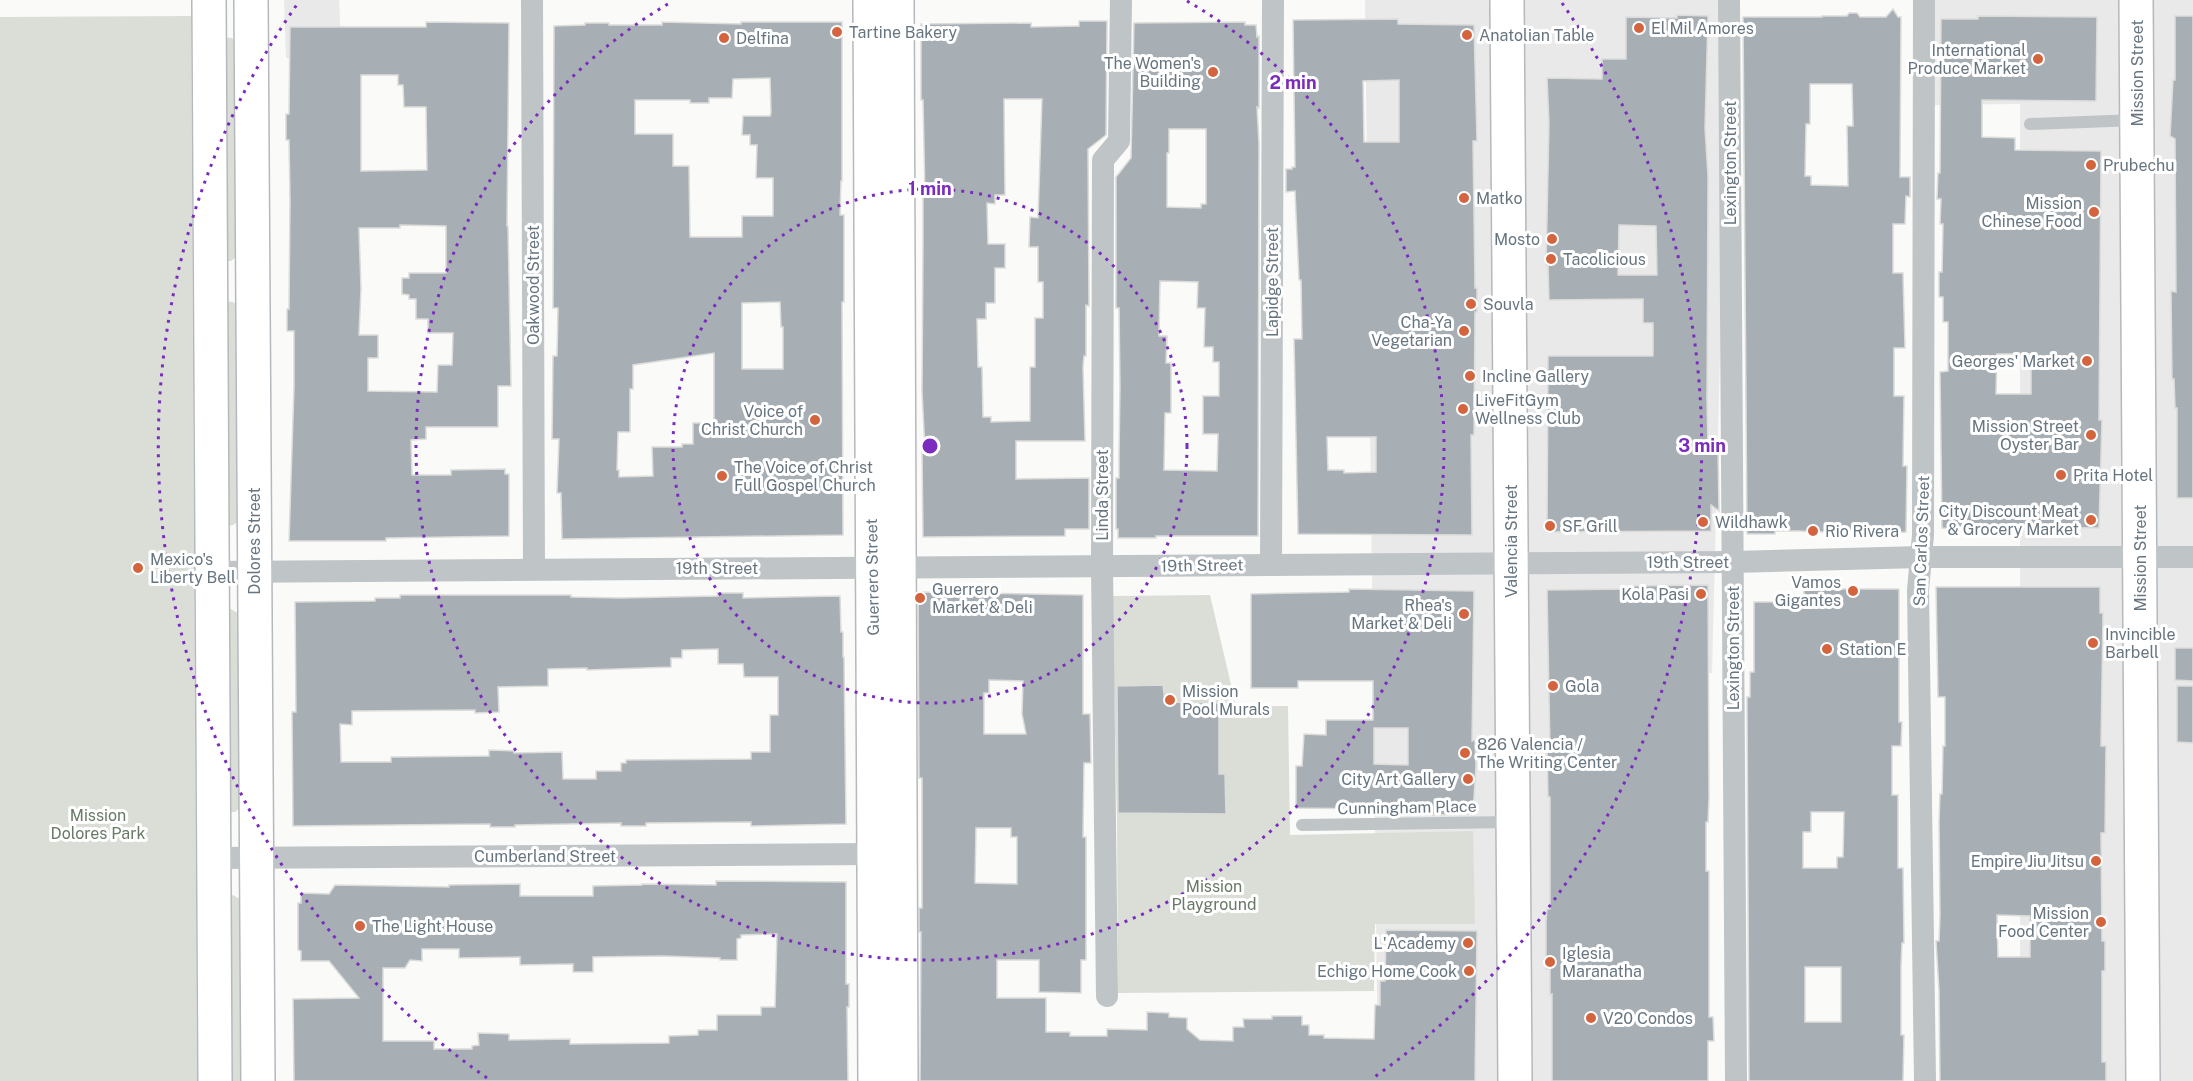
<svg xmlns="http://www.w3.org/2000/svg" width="2193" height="1081" font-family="'Public Sans',sans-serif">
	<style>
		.built { fill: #e8e9e8 }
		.green { fill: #daded7 }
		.building { fill: #a7afb4; stroke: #dcdcda; stroke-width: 1.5; fill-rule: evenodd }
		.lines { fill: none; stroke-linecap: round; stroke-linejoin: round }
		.secondary-casing { stroke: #b4b9be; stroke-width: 36 }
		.lane { stroke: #bfc4c7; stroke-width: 12 }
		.street { stroke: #bfc4c7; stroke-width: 22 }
		.secondary { stroke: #fff; stroke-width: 33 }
		.ring { fill: none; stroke: #7b2cbf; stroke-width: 3; stroke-dasharray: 3 6 }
		.poi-dot { fill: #d4643e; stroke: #fff; stroke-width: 2 }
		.labels { text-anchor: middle; stroke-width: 6; stroke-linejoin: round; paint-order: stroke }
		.poi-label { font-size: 16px; fill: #677580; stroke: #fff; text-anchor: start }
		.street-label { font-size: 16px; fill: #677580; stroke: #fff }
		.park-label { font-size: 16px; fill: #687966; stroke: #fff }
		.centre { fill: #7b2cbf; stroke: #fff; stroke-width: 3 }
		.ring-label { font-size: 18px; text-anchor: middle; font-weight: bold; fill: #7b2cbf; stroke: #fff; stroke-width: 6; stroke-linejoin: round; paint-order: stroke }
	</style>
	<rect width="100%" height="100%" fill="#fafaf8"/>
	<g class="built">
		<polygon points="284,0 339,0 342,57 286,58"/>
		<polygon points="1365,0 1729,0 1712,673 1645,672 1648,1081 1378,1081"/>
		<polygon points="1932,0 2193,0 2193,1081 2020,1081 2020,104 1934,105"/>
	</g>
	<g class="green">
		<polygon points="191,16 197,1081 0,1081 0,17"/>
		<polygon points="223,37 232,38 235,41 237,256 231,261 226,261"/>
		<polygon points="224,301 233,302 237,305 239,521 233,525 228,526"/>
		<polygon points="1210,595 1236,706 1288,706 1290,835 1473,831 1475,924 1375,924 1374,991 1118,993 1117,820 1112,596"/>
		<polygon points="231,609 239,614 241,807 235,812 229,812 227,610"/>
		<polygon points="233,895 241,900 243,1081 223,1081 229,896"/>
	</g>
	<g class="building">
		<path d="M1893 9 1898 17H1901L1900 177H1910V197L1906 196 1905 224H1893V273H1903L1905 348H1894V396H1904L1903 466H1907L1906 532 1848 533 1799 531H1775V534H1747L1743 17H1822V16H1847L1849 13H1857L1860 17H1886ZM1810 84H1852L1853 126H1847L1848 186 1811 185V176H1805L1806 124H1810Z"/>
		<path d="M1677 15 1708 16 1705 128 1708 176 1707 399 1708 447 1718 448 1719 511 1711 505V531L1547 532 1548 356H1653V323H1643V299L1549 300 1548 265H1546L1549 124 1547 78 1602 79V59H1626V17L1677 18ZM1619 225 1656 226 1657 275H1618Z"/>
		<path d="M1978 16 2097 17 2096 101 1982 100V137L2015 138V150L2101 151 2099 420H2102L2099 528 1996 527 1995 530 1942 528 1940 372 1948 371V322H1943V297H1939V272H1942L1943 224H1940L1941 199H1937L1938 173H1940L1941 19H1978ZM1997 354H2031V394H1996Z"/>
		<polygon points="2175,16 2193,16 2193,498 2177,498 2177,408 2175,408 2174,379 2172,379 2171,291 2176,292 2175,139 2170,136 2173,80 2175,80"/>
		<path d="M1398 19V24L1474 25 1477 141H1473L1474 214 1475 288H1477V312H1475L1474 435H1471L1472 535 1298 534 1294 339H1302L1301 280H1299L1295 191 1286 192V169H1292V167H1295L1293 20ZM1399 80V142H1364L1363 81ZM1327 437H1376V472L1344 473V470H1328Z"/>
		<path d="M1079 21H1107L1106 135 1088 149 1089 306 1086 305V356H1084L1083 367 1085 441H1016V479L1089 478V529H1065V536L923 537 922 450H925L922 392 923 245V196H925L923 100H921V24L1031 23V27L1079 26ZM1004 99H1042L1038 218 1030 217 1029 247H1038V282H1043V318H1035V367H1030V421L991 422V417H983L982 367H978L977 319H986V303H995V268H1005V244H988L987 203 995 204V195H1005Z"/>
		<path d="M426 22 509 23 507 226H508L511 386H498V427H426V439L411 440 412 475H451V470L505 469V474H509V536L386 538V541H289L294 387V331H287V309H289L290 200 289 140H286V114H289L290 27H426ZM361 75H398V85H403L404 107H426L427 170 361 171ZM400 225 446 226V273H409V278H402V294L409 295V299H416V319H428V333H453L452 365H438L437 392 368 391V358H378V335H359L361 289 359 228H400Z"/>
		<path d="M662 22 741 24V22H842V181H841L840 215H844V302H842L843 535 562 539 561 493H557L559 439H552L553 356H557L558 308H553L554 26 585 25V23H609V25H662ZM770 78 771 113 770 116H743L742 135H750V145H757L756 178H773V216H742V237H690L689 166H673V134H635V100H690V103H709V98H732L733 79ZM780 302 781 327H783V369H742V303ZM714 353V423H693V444H682V447H652L653 476 619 477V470H617L618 432H630V389H633V365Z"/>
		<path d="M1245 22V25H1256L1257 37 1259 36V108L1257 107 1259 143 1258 536H1156V538H1118V529H1116V478H1119V454L1120 385 1119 308H1116V177L1131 158 1134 23ZM1169 129H1206V204H1201V208L1167 207V153H1169ZM1160 281 1198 282 1197 308H1205L1204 347H1213V362H1219V396H1203V434H1218L1217 471 1164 470 1165 413H1171V363H1166L1167 336H1159Z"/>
		<polygon points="1708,585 1709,797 1708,822 1706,822 1706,871 1709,871 1709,1017 1713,1017 1714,1041 1708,1041 1708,1081 1552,1081 1552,994 1550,995 1550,969 1546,969 1546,921 1547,909 1550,909 1550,797 1548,797 1547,748 1550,749 1547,590 1627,589 1627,586"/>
		<path d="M1936 587H2100V613H2103L2101 746H2106L2105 833H2101L2102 941H2105V971H2102V1062H2106V1081H1940L1939 990 1936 941H1939L1940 916 1939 822 1940 794H1942L1943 746H1945V697H1938ZM1997 915 2030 916V957H1998Z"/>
		<path d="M1349 589 1474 591 1472 741 1475 740 1476 765 1473 814 1375 816V809L1296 808V766H1302L1304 734 1326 735V720H1373V681H1298V688H1251V594L1349 592ZM1374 728H1408V765L1374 764Z"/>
		<path d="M1804 589H1899V722H1902L1901 746H1892V795H1898V868H1903L1904 943H1902L1901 967V1035H1904L1903 1081H1749L1747 697H1750V672H1754V602H1804ZM1811 812H1844L1843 857H1837V868H1803V832H1811ZM1805 967H1841V1022H1805Z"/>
		<path d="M918 592 1083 595V714H1090L1091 763H1084L1083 837H1086V960H1081V993L1039 992V960H997V998H1046V1032H1070V1036H1107V1029L1147 1030V1012L1169 1013V1017L1187 1018V1029L1200 1040 1233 1041V1027H1244L1243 1019H1272V1016H1302V1025H1309V1035H1324V1038L1374 1039 1375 1005H1380V981H1385L1386 930 1477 931 1475 1081H920L921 932H919V908H922V778H919ZM989 680 1023 681 1022 714 1026 734H984V693H989ZM976 828H1011V837H1017V884L975 883Z"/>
		<path d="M717 593H743V598L840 596 841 632H843V657H844L846 824 751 826V822L646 823V826H621V823L515 825V827H490V824L293 826 292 712H296L295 602 375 601V598H400V595H571V597L620 598 718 596ZM718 649V664H743L744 677H778V715H770V752H751V759L626 760V763H621V771H596V779H563L562 752 514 753V751L489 750V756L395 757H391V762H341L340 724 352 725V711L475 710V713L499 712 498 687 548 686V669L587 668V670L671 667V658H682V650Z"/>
		<polygon points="2175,648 2193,648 2193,681 2175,680"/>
		<polygon points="1163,685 1165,702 1219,703 1219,774 1225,774 1226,814 1118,813 1117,686"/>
		<polygon points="2177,686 2193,686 2193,743 2177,742"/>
		<path d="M716 881 846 882V984H849V1007H847L848 1081H294L293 999 359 998 329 961H301V951L298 950V903H301V893L329 894 335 885 449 887V885L520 884V896H593V886L642 885V884L716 885ZM777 934 775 1007H761V1015H717V1030H698V1035L669 1036V1043L570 1044V1039L509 1040V1034L478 1033 479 1045 472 1046V1049H434V1041H383V968H405L410 960 422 961V949H459V958L520 957V965L573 964V972H593V957L662 956 720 958V960H737V939L741 938V935Z"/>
	</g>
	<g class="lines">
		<g class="secondary-casing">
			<g id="secondary">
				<polyline points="209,0 215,1081"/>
				<polyline points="251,0 258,1081"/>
				<polyline points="870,0 875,1081"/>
				<polyline points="897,0 901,1081"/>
				<polyline points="1507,0 1515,1081"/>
				<polyline points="2136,0 2143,1081"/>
			</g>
		</g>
		<g class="lane">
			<polyline points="2030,124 2137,120"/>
			<polyline points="1302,825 1512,822"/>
		</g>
		<g class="street">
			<polyline points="532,0 534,569"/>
			<polyline points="1729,0 1736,1081"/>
			<polyline points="1924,0 1923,535 1918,590 1925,1081"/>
			<polyline points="1271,565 1273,0"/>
			<polyline points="212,572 1733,562 1921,557 2193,557"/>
			<polyline points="214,858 875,854"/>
			<polyline points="1107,996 1102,566 1103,160 1119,141 1121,0"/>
		</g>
		<use href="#secondary" class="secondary"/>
	</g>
	<g class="ring">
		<circle cx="930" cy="446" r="257"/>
		<path d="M1187 1A514 514 0 1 1 673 1"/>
		<path d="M487 1078A772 772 0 0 1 298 3M1562 3A772 772 0 0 1 1373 1078"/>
	</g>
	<g class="poi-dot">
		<circle cx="1639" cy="28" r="6"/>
		<circle cx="837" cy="32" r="6"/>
		<circle cx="1467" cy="35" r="6"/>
		<circle cx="724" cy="38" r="6"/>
		<circle cx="2038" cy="59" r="6"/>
		<circle cx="1213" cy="72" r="6"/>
		<circle cx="2091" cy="165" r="6"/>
		<circle cx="1464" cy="198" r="6"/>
		<circle cx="2094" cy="212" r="6"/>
		<circle cx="1552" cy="239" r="6"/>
		<circle cx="1551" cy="259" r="6"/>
		<circle cx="1471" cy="304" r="6"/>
		<circle cx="1464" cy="331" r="6"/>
		<circle cx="2087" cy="361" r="6"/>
		<circle cx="1470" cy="376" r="6"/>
		<circle cx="1463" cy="409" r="6"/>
		<circle cx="815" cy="420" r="6"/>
		<circle cx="2091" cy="435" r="6"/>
		<circle cx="2061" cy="475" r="6"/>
		<circle cx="722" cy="476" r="6"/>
		<circle cx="2091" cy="520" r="6"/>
		<circle cx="1703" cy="522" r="6"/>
		<circle cx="1550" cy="526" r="6"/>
		<circle cx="1813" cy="531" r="6"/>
		<circle cx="138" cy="568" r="6"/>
		<circle cx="1853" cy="591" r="6"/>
		<circle cx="1701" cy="594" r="6"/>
		<circle cx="920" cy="598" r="6"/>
		<circle cx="1464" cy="614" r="6"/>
		<circle cx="2093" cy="643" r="6"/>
		<circle cx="1827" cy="649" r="6"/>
		<circle cx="1553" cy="686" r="6"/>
		<circle cx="1170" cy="700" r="6"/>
		<circle cx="1465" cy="753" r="6"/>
		<circle cx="1468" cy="779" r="6"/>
		<circle cx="2096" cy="861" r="6"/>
		<circle cx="2101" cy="922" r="6"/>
		<circle cx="360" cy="926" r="6"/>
		<circle cx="1468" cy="943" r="6"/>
		<circle cx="1550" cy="962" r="6"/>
		<circle cx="1469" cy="971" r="6"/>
		<circle cx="1591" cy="1018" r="6"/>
	</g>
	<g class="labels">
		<g class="poi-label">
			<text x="1651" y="34">El Mil Amores</text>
			<text x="849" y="38">Tartine Bakery</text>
			<text x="1479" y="41">Anatolian Table</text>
			<text x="736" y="44">Delfina</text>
			<text x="2026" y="56" text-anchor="end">International<tspan x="2026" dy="18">Produce Market</tspan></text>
			<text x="1201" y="69" text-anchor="end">The Women's<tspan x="1201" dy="18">Building</tspan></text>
			<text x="2103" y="171">Prubechu</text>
			<text x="1476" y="204">Matko</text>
			<text x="2082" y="209" text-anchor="end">Mission<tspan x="2082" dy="18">Chinese Food</tspan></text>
			<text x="1540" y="245" text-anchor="end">Mosto</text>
			<text x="1563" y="265">Tacolicious</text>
			<text x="1483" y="310">Souvla</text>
			<text x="1452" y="328" text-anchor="end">Cha-Ya<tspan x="1452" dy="18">Vegetarian</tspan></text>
			<text x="2075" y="367" text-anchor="end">Georges' Market</text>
			<text x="1482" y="382">Incline Gallery</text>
			<text x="1475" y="406">LiveFitGym<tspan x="1475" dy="18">Wellness Club</tspan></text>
			<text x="803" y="417" text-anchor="end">Voice of<tspan x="803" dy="18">Christ Church</tspan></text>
			<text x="2079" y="432" text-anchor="end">Mission Street<tspan x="2079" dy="18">Oyster Bar</tspan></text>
			<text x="734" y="473">The Voice of Christ<tspan x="734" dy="18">Full Gospel Church</tspan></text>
			<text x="2073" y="481">Prita Hotel</text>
			<text x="2079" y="517" text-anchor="end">City Discount Meat<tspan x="2079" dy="18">&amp; Grocery Market</tspan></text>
			<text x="1715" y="528">Wildhawk</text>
			<text x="1562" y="532">SF Grill</text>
			<text x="1825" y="537">Rio Rivera</text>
			<text x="150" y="565">Mexico's<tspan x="150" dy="18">Liberty Bell</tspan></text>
			<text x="1841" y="588" text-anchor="end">Vamos<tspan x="1841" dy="18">Gigantes</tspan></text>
			<text x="932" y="595">Guerrero<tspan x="932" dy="18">Market &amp; Deli</tspan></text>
			<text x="1689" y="600" text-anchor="end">Kola Pasi</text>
			<text x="1452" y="611" text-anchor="end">Rhea's<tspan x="1452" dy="18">Market &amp; Deli</tspan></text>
			<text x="2105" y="640">Invincible<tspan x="2105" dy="18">Barbell</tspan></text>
			<text x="1839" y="655">Station E</text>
			<text x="1565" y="692">Gola</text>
			<text x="1182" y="697">Mission<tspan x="1182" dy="18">Pool Murals</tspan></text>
			<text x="1477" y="750">826 Valencia /<tspan x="1477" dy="18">The Writing Center</tspan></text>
			<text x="1456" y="785" text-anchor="end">City Art Gallery</text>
			<text x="2084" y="867" text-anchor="end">Empire Jiu Jitsu</text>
			<text x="2089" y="919" text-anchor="end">Mission<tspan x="2089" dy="18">Food Center</tspan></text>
			<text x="372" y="932">The Light House</text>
			<text x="1456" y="949" text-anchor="end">L'Academy</text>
			<text x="1562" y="959">Iglesia<tspan x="1562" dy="18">Maranatha</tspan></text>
			<text x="1457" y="977" text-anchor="end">Echigo Home Cook</text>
			<text x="1603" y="1024">V20 Condos</text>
		</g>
		<g class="street-label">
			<text transform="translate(2137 73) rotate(-90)" y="6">Mission Street</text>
			<text transform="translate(1730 163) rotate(-90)" y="6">Lexington Street</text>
			<text transform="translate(1272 282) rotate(-90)" y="6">Lapidge Street</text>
			<text transform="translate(533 285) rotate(-90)" y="6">Oakwood Street</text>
			<text transform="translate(1102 495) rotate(-90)" y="6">Linda Street</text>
			<text transform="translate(254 541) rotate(-90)" y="6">Dolores Street</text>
			<text transform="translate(1511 541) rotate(-90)" y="6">Valencia Street</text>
			<text transform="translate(1921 541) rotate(-88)" y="6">San Carlos Street</text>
			<text transform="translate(2140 558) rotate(-90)" y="6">Mission Street</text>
			<text x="1688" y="568">19th Street</text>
			<text transform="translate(1202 565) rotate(-1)" y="6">19th Street</text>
			<text x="717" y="574">19th Street</text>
			<text transform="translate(872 577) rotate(-91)" y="6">Guerrero Street</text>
			<text transform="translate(1733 648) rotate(-90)" y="6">Lexington Street</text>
			<text transform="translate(1407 807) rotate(-1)" y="6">Cunningham Place</text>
			<text x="545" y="862">Cumberland Street</text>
		</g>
		<g class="park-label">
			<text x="98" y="821">Mission<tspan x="98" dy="18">Dolores Park</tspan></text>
			<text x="1214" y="892">Mission<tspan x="1214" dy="18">Playground</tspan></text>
		</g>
	</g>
	<circle cx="930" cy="446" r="9" class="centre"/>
	<g class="ring-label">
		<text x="1293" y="89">2 min</text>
		<text x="930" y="195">1 min</text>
		<text x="1702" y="452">3 min</text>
	</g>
</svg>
